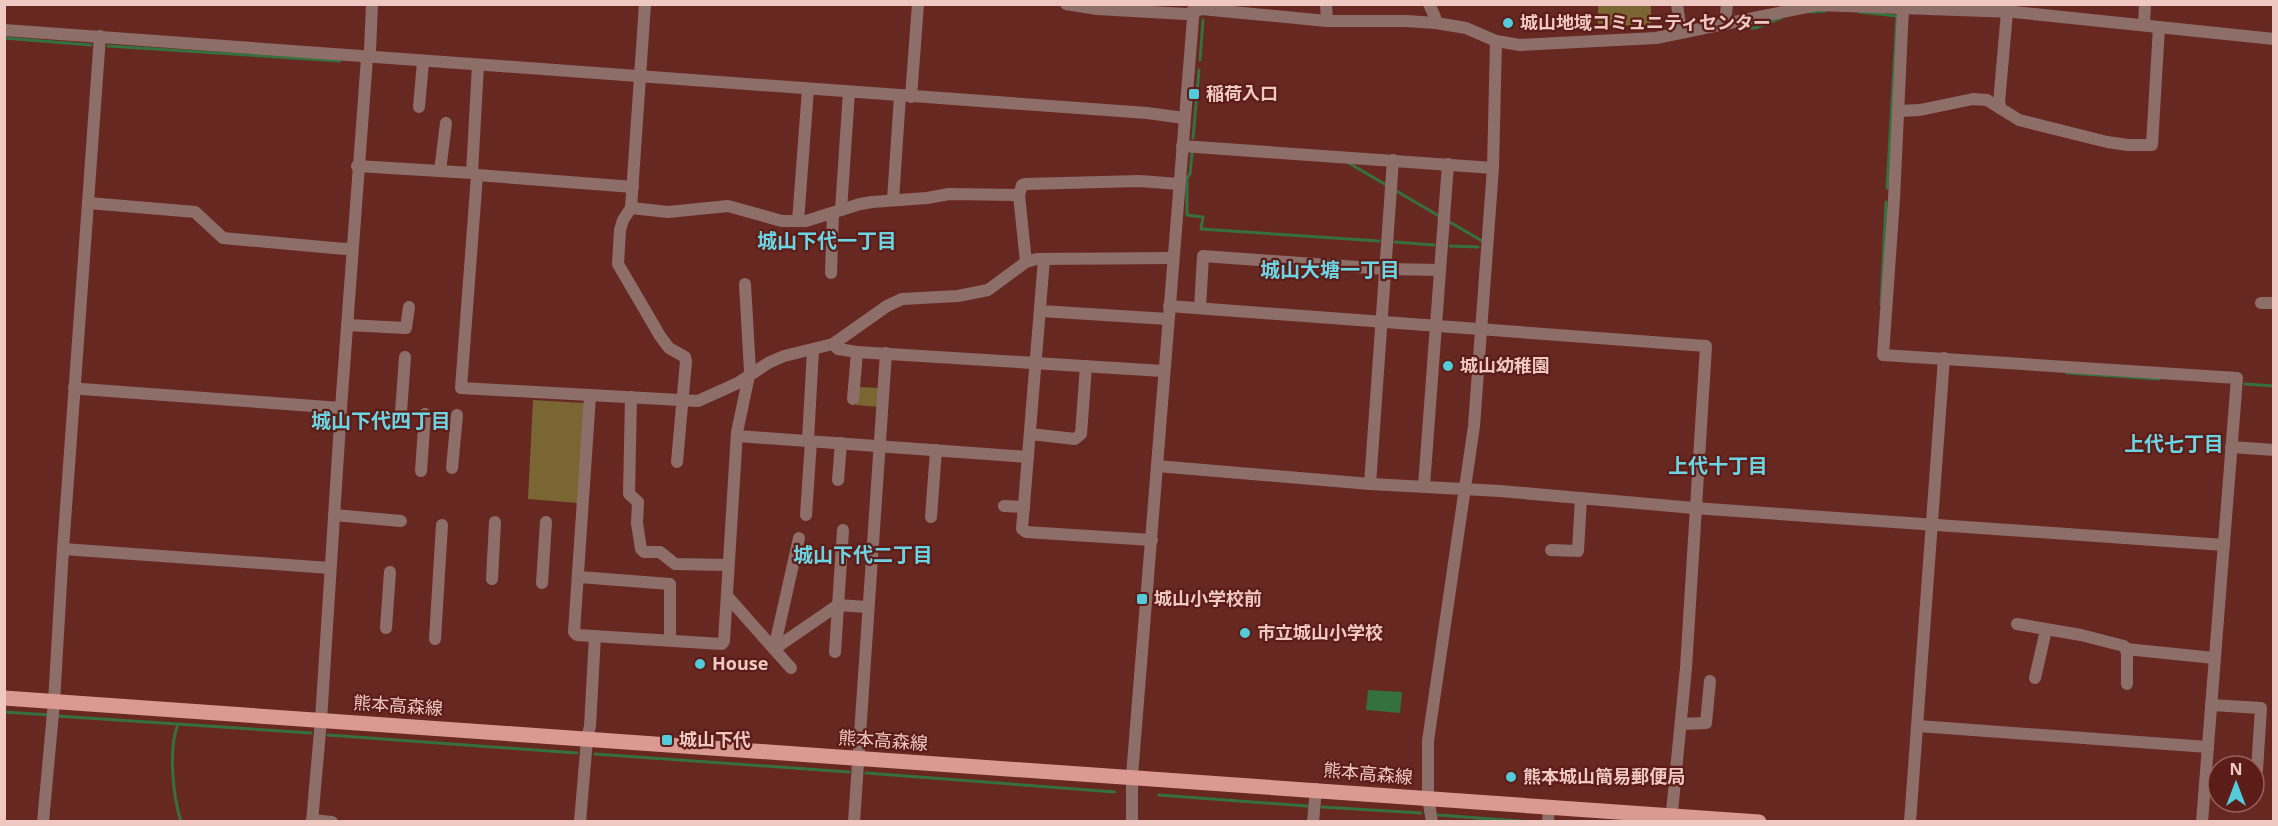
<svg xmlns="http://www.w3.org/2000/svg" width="2278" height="826" font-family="'Open Sans','Noto Sans JP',sans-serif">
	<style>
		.green { fill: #7a6632 }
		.water { fill: #35703f }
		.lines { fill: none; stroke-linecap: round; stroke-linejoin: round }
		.stream { stroke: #35703f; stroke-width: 3 }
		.minor { stroke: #8e6e69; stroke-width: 12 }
		.tertiary { stroke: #8e6e69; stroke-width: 12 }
		.primary { stroke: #db9a91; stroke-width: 15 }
		.poi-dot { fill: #53cbdb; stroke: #5c1d18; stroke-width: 2 }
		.labels { text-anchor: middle; stroke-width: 4.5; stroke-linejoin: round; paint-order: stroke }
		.poi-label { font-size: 18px; font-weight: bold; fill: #f0c8c2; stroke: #5c1d18; text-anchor: start }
		.street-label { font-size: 18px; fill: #f0c8c2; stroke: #5c1d18 }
		.neighbourhood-label { font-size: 20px; font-weight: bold; fill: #6bd5e4; stroke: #5c1d18 }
	</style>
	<rect width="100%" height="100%" fill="#682822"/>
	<g class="green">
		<polygon points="1598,5 1651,5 1651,25 1598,26"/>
		<polygon points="857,387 880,388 879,407 856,405"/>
		<polygon points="533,400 584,403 578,503 528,499"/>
	</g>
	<polygon class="water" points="1368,690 1402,692 1400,713 1366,710"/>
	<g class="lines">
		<g class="stream">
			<polyline points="1811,12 1825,11"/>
			<polyline points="1859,12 1897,16 1887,188"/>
			<polyline points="1740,28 1755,28 1781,18"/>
			<polyline points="4,38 91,45"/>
			<polyline points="108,46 340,61"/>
			<polyline points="1200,60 1203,20"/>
			<polyline points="1193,138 1199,70"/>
			<polyline points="1192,153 1190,174 1187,178 1187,215 1203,217 1201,229 1379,241"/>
			<polyline points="1347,162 1388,186"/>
			<polyline points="1393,189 1439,216"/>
			<polyline points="1448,221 1484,242"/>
			<polyline points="1395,242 1434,245"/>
			<polyline points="1450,246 1478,247"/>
			<polyline points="1881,305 1886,202"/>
			<polyline points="2067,373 2159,379"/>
			<polyline points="2245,384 2274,386"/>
			<polyline points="4,712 51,715"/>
			<polyline points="57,716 311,733"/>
			<path d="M178 724C168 749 173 796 181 822"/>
			<polyline points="328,735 577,753"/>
			<polyline points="595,754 849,772"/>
			<polyline points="866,773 1115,792"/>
			<polyline points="1159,795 1307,806"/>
			<polyline points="1322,807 1421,813"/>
			<polyline points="1438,815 1531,822"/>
		</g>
		<g class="minor">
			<polyline points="645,4 631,208 623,220 620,230 618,264 660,336 669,348 685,357 686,361 677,462"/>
			<polyline points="1066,4 1097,9 1186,14 1194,12"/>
			<polyline points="1326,4 1327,21"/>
			<polyline points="1429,4 1435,17 1436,23"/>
			<polyline points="1677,4 1681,32"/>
			<polyline points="1903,8 1894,199 1883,355 2237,378 2202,822"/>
			<polyline points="1725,24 1727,4"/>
			<polyline points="2144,25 2145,4"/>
			<polyline points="4,30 1147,113 1184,118"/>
			<polyline points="367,58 370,51 372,4"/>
			<polyline points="911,97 918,4"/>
			<polyline points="419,107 423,62"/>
			<polyline points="2001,109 1999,103 2007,12"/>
			<polyline points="1898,111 1920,110 1973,99 1987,100 2019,120 2107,142 2128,145 2152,145 2159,27"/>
			<polyline points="1182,146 1493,168"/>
			<polyline points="357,166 472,173 477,175 633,187"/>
			<polyline points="440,171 446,123"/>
			<polyline points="472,173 478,65"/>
			<polyline points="477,175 461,388 698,401 738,383 768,363 784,356 833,344 887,306 902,299 958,296 988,290 1026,262 1037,259 1173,258"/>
			<polyline points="893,200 900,96"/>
			<polyline points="89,203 195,212 223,238 345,249 352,248"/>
			<polyline points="631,208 668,212 728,206 782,221 806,221 860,204 872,202 927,198 949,194 1019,195"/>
			<polyline points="841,210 849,92"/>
			<polyline points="798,221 808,89"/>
			<polyline points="1044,259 1022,529 1026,532 1152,540"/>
			<polyline points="1026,262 1019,195 1022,185 1025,184 1140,181 1178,184"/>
			<polyline points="831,273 833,213"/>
			<polyline points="2261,303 2274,303"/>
			<polyline points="1169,306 1706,346 1686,668 1671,822"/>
			<polyline points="1200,308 1203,256 1385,269 1440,270"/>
			<polyline points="1041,311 1168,319"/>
			<polyline points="347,325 406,328 409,307"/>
			<polyline points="833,344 838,349 857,352 1163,371"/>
			<polyline points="74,387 82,389 341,408"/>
			<polyline points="590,396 574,632 577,635 722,644 724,641 737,432 750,371 745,284"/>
			<polyline points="631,397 629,494 638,502 637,523 641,549 644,552 660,552 675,564 728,565"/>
			<polyline points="853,399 857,352"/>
			<polyline points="401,412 405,357"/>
			<polyline points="1030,434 1075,439 1081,434 1086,366"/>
			<polyline points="737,436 1028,457"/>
			<polyline points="808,440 813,350"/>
			<polyline points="2231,447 2274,450"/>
			<polyline points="1157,466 1370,484 1500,491 1694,508 2224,545"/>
			<polyline points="452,468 457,415"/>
			<polyline points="421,471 425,414"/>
			<polyline points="838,480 841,443"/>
			<polyline points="1370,484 1393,160"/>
			<polyline points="1424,486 1448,164"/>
			<polyline points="1004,506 1024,507"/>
			<polyline points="334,515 401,521"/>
			<polyline points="806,515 811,441"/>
			<polyline points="931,517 936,450"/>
			<polyline points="63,549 330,568"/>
			<polyline points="1551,550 1578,551 1581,498"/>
			<polyline points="579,577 670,584 670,640"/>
			<polyline points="492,579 495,522"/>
			<polyline points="542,583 546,522"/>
			<polyline points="727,596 774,649 838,605 867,607"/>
			<polyline points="2017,624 2081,635 2124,646 2127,652 2127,684"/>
			<polyline points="386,628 390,572"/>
			<polyline points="435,639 442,525"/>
			<polyline points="2126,649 2214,658"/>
			<polyline points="835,652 843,530"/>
			<polyline points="791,668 774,649 799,538"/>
			<polyline points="2035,678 2046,630"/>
			<polyline points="2211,705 2261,708 2257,770 2254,772"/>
			<polyline points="1681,724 1706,723 1710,681"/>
			<polyline points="1918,726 2208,747"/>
			<polyline points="587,739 590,726 595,636"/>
			<polyline points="312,820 332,822"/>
			<polyline points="43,822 54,702"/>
			<polyline points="312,822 321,720"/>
			<polyline points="854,822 886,353"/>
			<polyline points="1313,822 1316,789"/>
			<polyline points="1432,822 1428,798 1428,741 1474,426 1493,168 1496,41"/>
			<polyline points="1548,822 1549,807"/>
			<polyline points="1910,822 1944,358"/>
		</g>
		<g class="tertiary">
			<polyline points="1194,12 1201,9 1327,21 1406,21 1436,23 1466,28 1496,41 1520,45 1656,38 1817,5 2014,12 2274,39"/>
			<polyline points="54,702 63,549 100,36"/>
			<polyline points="321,720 341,408 367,58"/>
			<polyline points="580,822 587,739"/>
			<polyline points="1132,822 1132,776 1194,6"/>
		</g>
		<polyline class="primary" points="4,698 1759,822"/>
	</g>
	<g class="poi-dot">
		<circle cx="1508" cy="23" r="6"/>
		<rect x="1188" y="88" width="12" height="12" rx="3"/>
		<circle cx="1448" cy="366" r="6"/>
		<rect x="1136" y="593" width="12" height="12" rx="3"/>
		<circle cx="1245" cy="633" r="6"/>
		<circle cx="700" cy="664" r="6"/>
		<rect x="661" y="734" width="12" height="12" rx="3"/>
		<circle cx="1511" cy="777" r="6"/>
	</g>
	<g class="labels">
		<g class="poi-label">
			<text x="1520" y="29">城山地域コミュニティセンター</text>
			<text x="1206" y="100">稲荷入口</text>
			<text x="1460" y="372">城山幼稚園</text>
			<text x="1154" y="605">城山小学校前</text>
			<text x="1257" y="639">市立城山小学校</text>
			<text x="712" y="670">House</text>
			<text x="679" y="746">城山下代</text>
			<text x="1523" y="783">熊本城山簡易郵便局</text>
		</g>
		<g class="street-label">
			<text transform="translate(398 706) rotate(4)" y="6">熊本高森線</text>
			<text transform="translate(883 741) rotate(4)" y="6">熊本高森線</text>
			<text transform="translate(1368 774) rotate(5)" y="6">熊本高森線</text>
		</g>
		<g class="neighbourhood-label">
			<text x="827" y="248">城山下代一丁目</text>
			<text x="1330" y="277">城山大塘一丁目</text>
			<text x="381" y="428">城山下代四丁目</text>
			<text x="2174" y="451">上代七丁目</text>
			<text x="1718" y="473">上代十丁目</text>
			<text x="863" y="562">城山下代二丁目</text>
		</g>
	</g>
	<rect width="2278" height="826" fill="none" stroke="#f0c8c2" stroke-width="12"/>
	<g transform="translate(2236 784)"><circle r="28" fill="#5c1d18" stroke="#97615c" stroke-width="1.5"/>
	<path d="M0-4.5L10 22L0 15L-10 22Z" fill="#53cbdb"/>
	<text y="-9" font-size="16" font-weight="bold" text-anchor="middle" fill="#f0c8c2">N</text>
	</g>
</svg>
